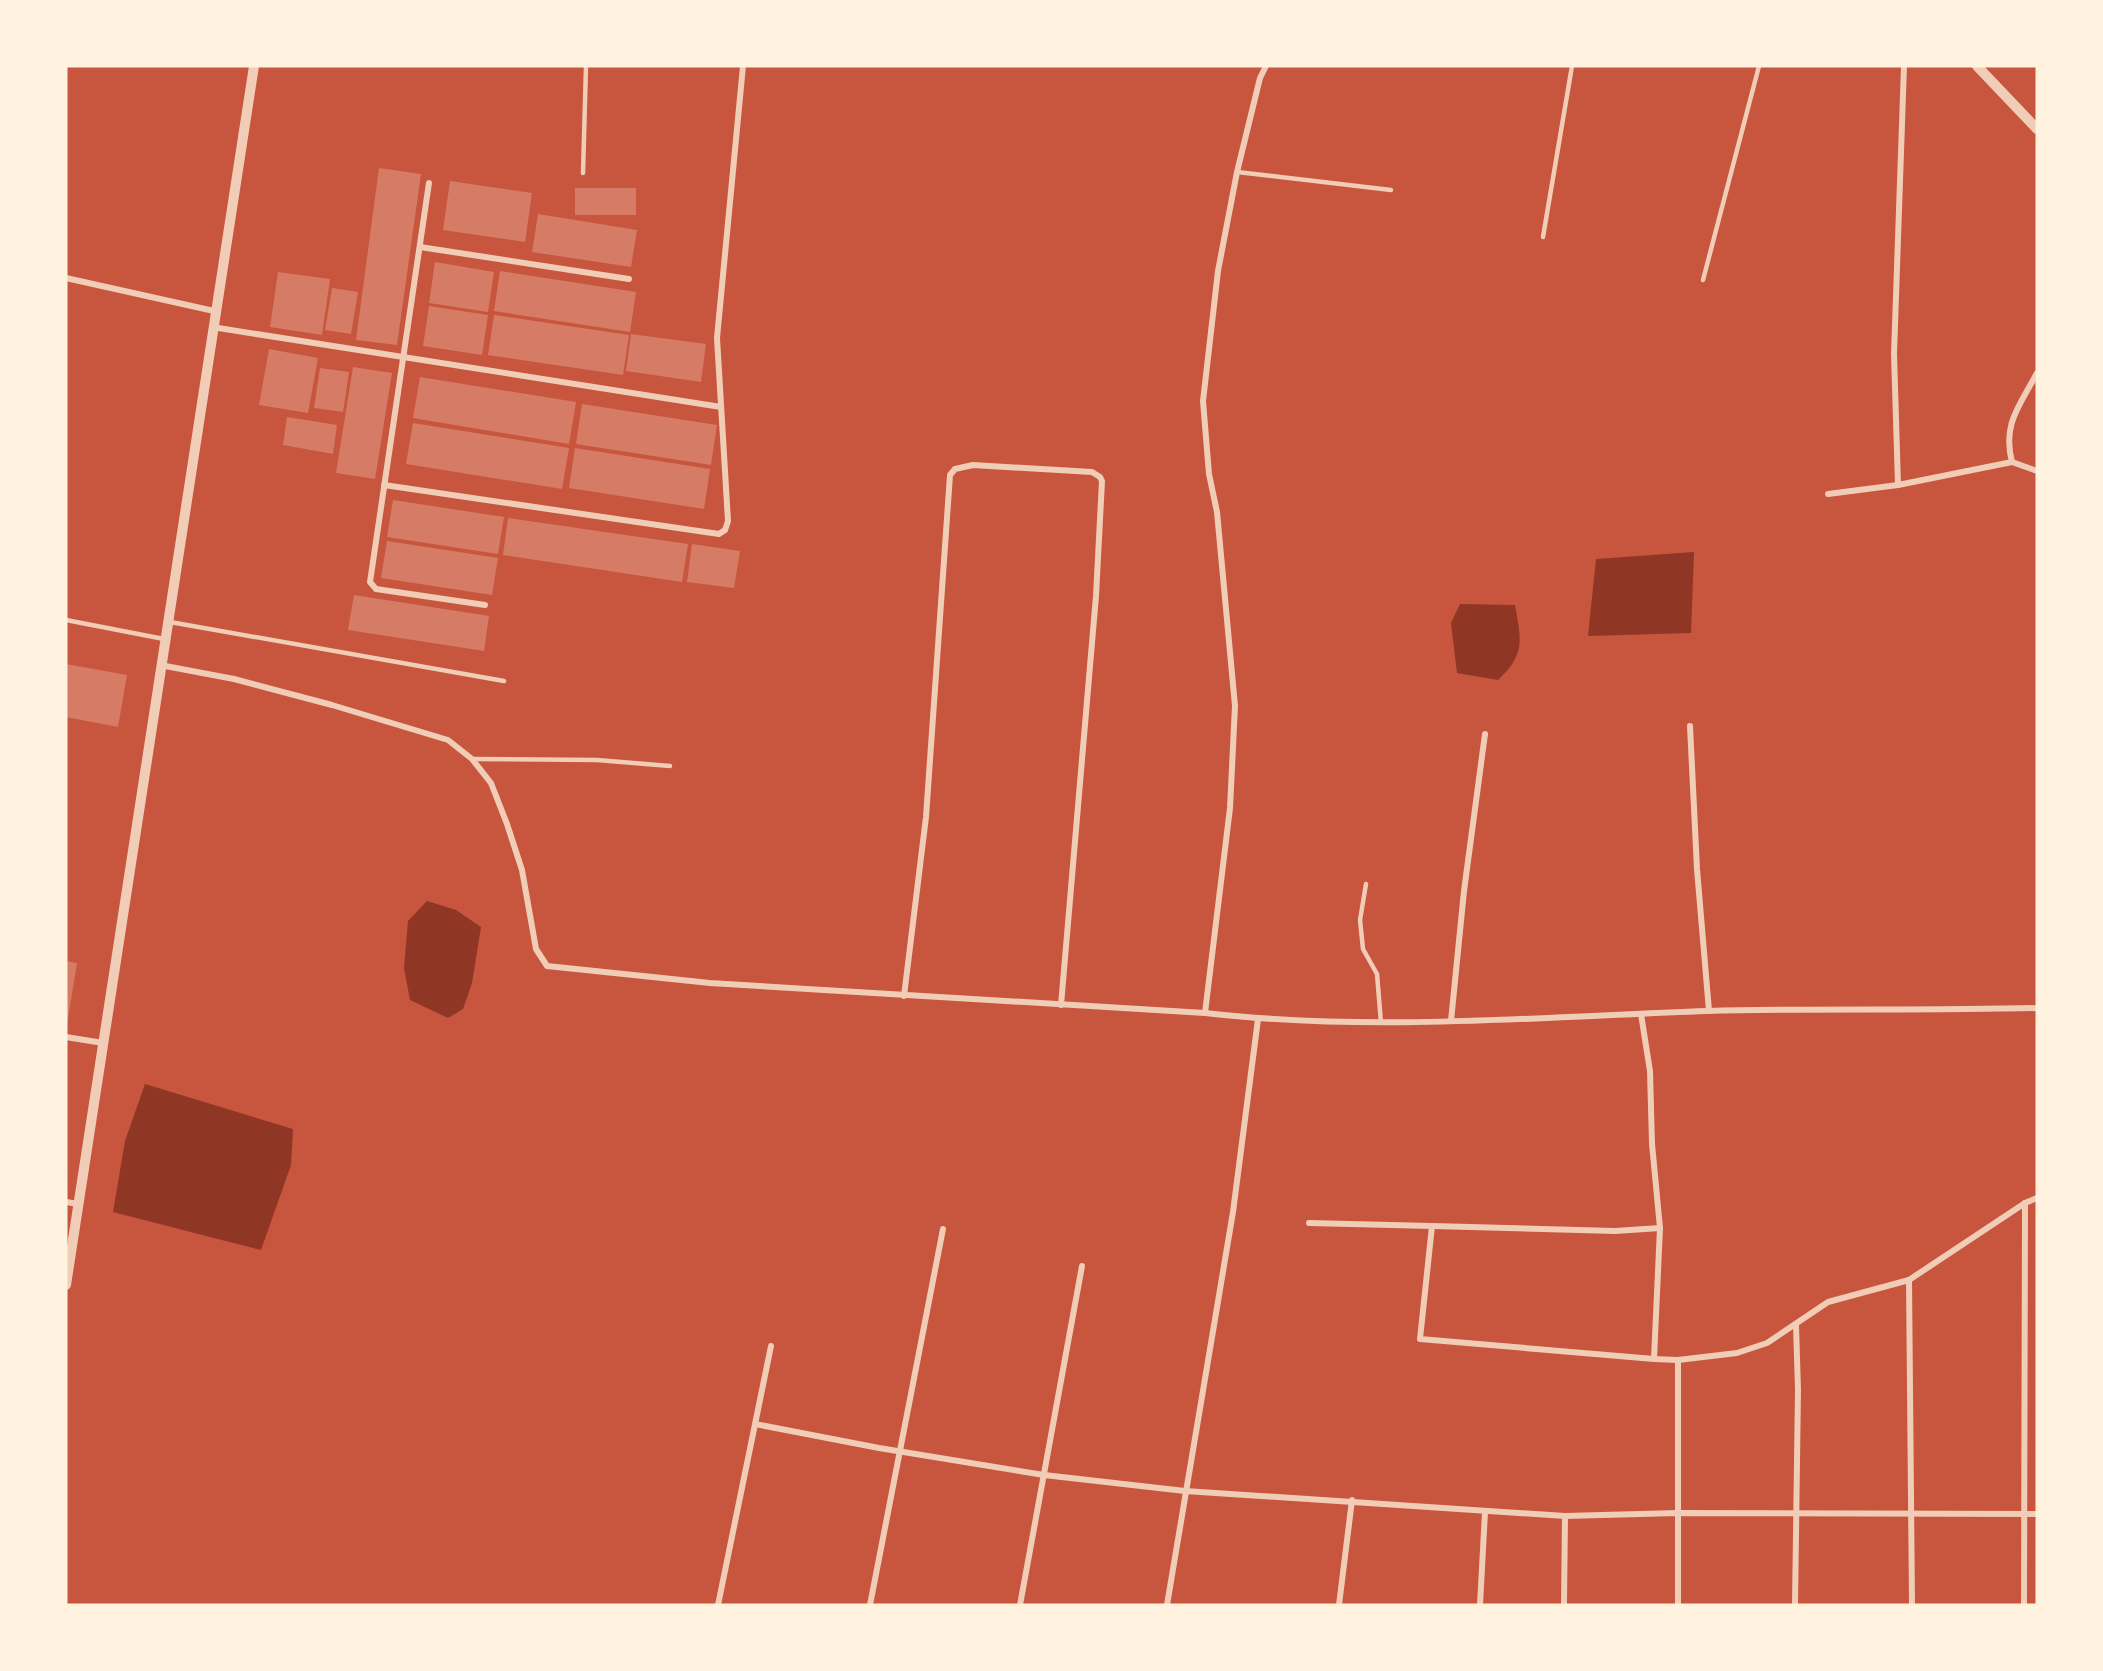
<svg xmlns="http://www.w3.org/2000/svg" width="2103" height="1671" font-family="'Varela Round',sans-serif">
	<style>
		.water { fill: #8f3625 }
		.building { fill: #d67c66 }
		.lines { fill: none; stroke-linecap: round; stroke-linejoin: round }
		.service { stroke: #f1ccb7; stroke-width: 4.5 }
		.minor { stroke: #f1ccb7; stroke-width: 6 }
		.tertiary { stroke: #f1ccb7; stroke-width: 10 }
	</style>
	<rect width="100%" height="100%" fill="#c8553d"/>
	<g class="water">
		<polygon points="1694,552 1691,633 1588,636 1596,559"/>
		<path d="M1460 604 1515 605C1521 640 1526 654 1498 680L1457 673 1451 623Z"/>
		<polygon points="427,901 456,910 481,927 472,983 463,1009 448,1018 410,1000 404,968 408,921"/>
		<polygon points="145,1084 293,1129 291,1165 261,1250 113,1212 125,1141"/>
	</g>
	<g class="building">
		<polygon points="379,168 421,174 397,345 356,340"/>
		<polygon points="450,181 532,193 525,242 443,230"/>
		<rect x="575" y="188" width="61" height="27"/>
		<polygon points="538,214 637,230 631,267 532,252"/>
		<polygon points="435,262 494,272 488,312 429,303"/>
		<polygon points="500,271 636,292 630,332 494,311"/>
		<polygon points="278,272 330,279 322,335 270,327"/>
		<polygon points="332,288 358,292 351,334 325,330"/>
		<polygon points="429,306 488,315 482,355 423,346"/>
		<polygon points="494,315 629,335 623,375 488,355"/>
		<polygon points="631,334 706,344 701,382 626,371"/>
		<polygon points="269,349 318,358 308,413 259,405"/>
		<polygon points="353,367 392,373 375,479 336,473"/>
		<polygon points="320,368 349,372 343,412 314,408"/>
		<polygon points="420,377 576,402 569,444 413,418"/>
		<polygon points="582,404 717,425 711,465 576,444"/>
		<polygon points="287,417 337,425 333,454 283,445"/>
		<polygon points="413,423 569,448 562,489 406,464"/>
		<polygon points="575,448 710,469 704,509 569,488"/>
		<polygon points="393,500 504,517 498,554 387,537"/>
		<polygon points="508,518 688,544 682,582 503,555"/>
		<polygon points="387,541 498,558 492,595 381,578"/>
		<polygon points="692,544 740,551 734,588 687,582"/>
		<polygon points="354,595 489,616 484,651 348,630"/>
		<polygon points="66,664 127,675 118,727 66,717"/>
		<polygon points="66,961 77,963 67,1025 66,1025"/>
	</g>
	<g class="lines">
		<g class="service">
			<polyline points="1237,172 1391,190"/>
			<polyline points="583,173 586,66"/>
			<polyline points="1543,237 1572,66"/>
			<polyline points="1703,280 1759,66"/>
			<polyline points="66,620 164,639"/>
			<polyline points="170,622 504,681"/>
			<polyline points="472,759 597,760 670,766"/>
			<polyline points="1366,884 1360,920 1363,949 1377,974 1381,1023"/>
		</g>
		<g class="minor">
			<polyline points="429,183 370,582 376,589 485,605"/>
			<polyline points="420,247 629,279"/>
			<polyline points="66,278 214,311"/>
			<polyline points="212,327 721,407"/>
			<path d="M2012 462C2002 424 2020 405 2037 373"/>
			<polyline points="384,485 719,534 725,530 728,521 717,338 743,66"/>
			<polyline points="1898,485 1894,354 1904,66"/>
			<polyline points="1828,494 1898,485 2012,462 2037,471"/>
			<path d="M160 665 234 679 332 705 448 740 472 759 491 783 507 824 522 870 536 949 547 966 710 983 1205 1013C1371 1032 1540 1017 1707 1011 1817 1008 1927 1011 2037 1008"/>
			<polyline points="1690,726 1697,869 1709,1011"/>
			<polyline points="904,996 926,817 950,475 955,469 973,465 1092,472 1100,477 1102,481 1096,596 1061,1005"/>
			<polyline points="1205,1013 1230,808 1235,706 1217,512 1209,474 1203,401 1218,271 1237,172 1260,78 1266,66"/>
			<polyline points="1641,1014 1650,1071 1652,1144 1660,1228 1654,1359"/>
			<polyline points="1451,1021 1464,891 1485,734"/>
			<polyline points="66,1037 103,1043"/>
			<polyline points="66,1202 78,1204"/>
			<polyline points="1309,1223 1432,1226 1420,1339 1654,1359 1678,1360 1737,1353 1767,1343 1828,1302 1909,1280 2025,1203 2037,1198"/>
			<polyline points="1432,1226 1615,1231 1660,1228"/>
			<polyline points="1909,1280 1912,1605"/>
			<polyline points="1678,1360 1678,1605"/>
			<polyline points="755,1424 879,1448 1044,1475 1185,1491 1565,1516 1678,1513 2037,1514"/>
			<polyline points="718,1605 771,1346"/>
			<polyline points="870,1605 943,1229"/>
			<polyline points="1020,1605 1082,1266"/>
			<polyline points="1167,1605 1233,1212 1258,1019"/>
			<polyline points="1339,1605 1352,1500"/>
			<polyline points="1480,1605 1485,1512"/>
			<polyline points="1564,1605 1565,1516"/>
			<polyline points="1795,1605 1798,1390 1796,1325"/>
			<polyline points="2024,1605 2025,1203"/>
		</g>
		<g class="tertiary">
			<polyline points="1977,66 2037,129"/>
			<polyline points="66,1285 254,66"/>
		</g>
	</g>
	<rect width="2103" height="1671" fill="none" stroke="#fff3e0" stroke-width="135"/>
</svg>
